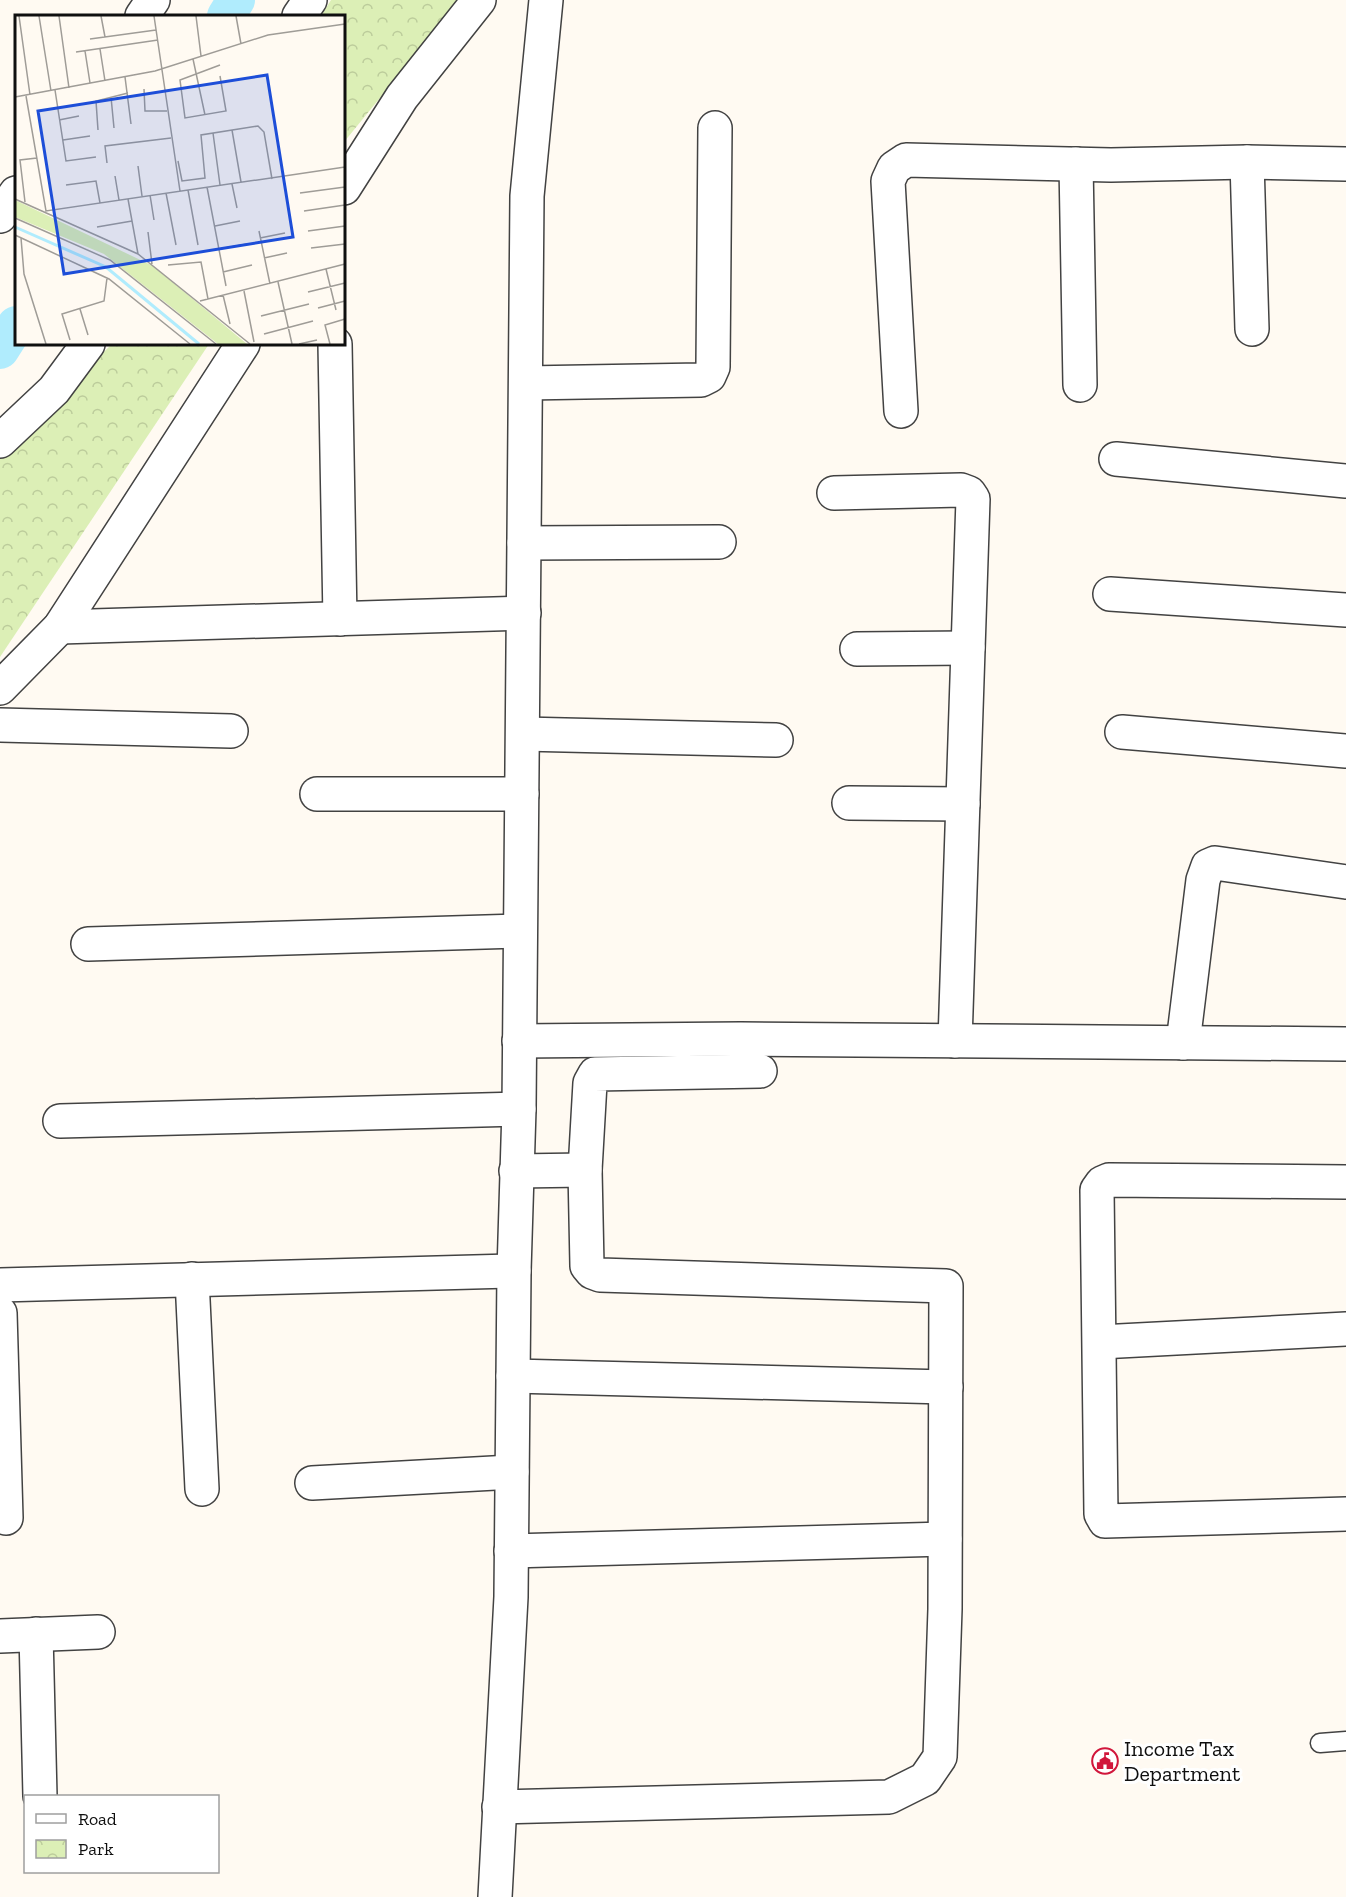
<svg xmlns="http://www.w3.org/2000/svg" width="1346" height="1897" font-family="'Zilla Slab',serif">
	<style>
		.park { fill: url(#park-crowns) }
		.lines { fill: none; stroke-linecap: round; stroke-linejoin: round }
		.canal { stroke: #b0ecfd; stroke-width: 38 }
		.service-casing { stroke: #424242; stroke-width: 21 }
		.minor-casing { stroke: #424242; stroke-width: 36 }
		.service { stroke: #fff; stroke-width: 18 }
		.minor { stroke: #fff; stroke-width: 33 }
		.labels { text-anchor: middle; stroke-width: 6; stroke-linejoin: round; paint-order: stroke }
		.poi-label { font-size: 22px; fill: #0f0f0f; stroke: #fff; text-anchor: start }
		.inset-river { fill: none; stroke: #b0ecfd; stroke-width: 3 }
		.inset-road { fill: none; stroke: #9f9c97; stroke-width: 1.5 }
		.view { fill: #1d4ed8; fill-opacity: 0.15; stroke: #1d4ed8; stroke-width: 3 }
		.inset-edge { fill: none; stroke: #0f0f0f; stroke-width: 3 }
	</style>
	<defs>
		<pattern id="park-crowns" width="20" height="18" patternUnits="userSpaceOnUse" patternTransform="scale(1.5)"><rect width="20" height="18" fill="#dcefb6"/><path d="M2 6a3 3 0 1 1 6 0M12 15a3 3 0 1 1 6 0" fill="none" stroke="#bccc9b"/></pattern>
	</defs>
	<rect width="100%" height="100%" fill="#fffaf2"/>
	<g class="park">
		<polygon points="331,0 460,0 344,142 344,16 321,16"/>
		<polygon points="112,344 209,344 0,657 0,453"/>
	</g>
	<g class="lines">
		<g class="canal">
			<polyline points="226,16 236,0"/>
			<polyline points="0,350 16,325"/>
		</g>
		<g class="service-casing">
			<polyline id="service" points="1320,1743 1346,1741"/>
		</g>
		<g class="minor-casing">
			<g id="minor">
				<polyline points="142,16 153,0"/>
				<polyline points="299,16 310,0"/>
				<polyline points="1247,162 1252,329"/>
				<polyline points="1076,164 1080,385"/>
				<polyline points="344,188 402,97 479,0"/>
				<polyline points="0,216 16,193"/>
				<polyline points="335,344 340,619"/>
				<polyline points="526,383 701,380 709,376 713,367 715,128"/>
				<polyline points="901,411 888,181 894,168 906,160 1111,165 1247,162 1346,164"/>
				<polyline points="0,441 54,390 88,344"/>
				<polyline points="1116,459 1346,481"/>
				<polyline points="834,493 961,490 969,493 973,499 955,1041"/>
				<polyline points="524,543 719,542"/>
				<polyline points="1110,594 1346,610"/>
				<polyline points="60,627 524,613"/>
				<polyline points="857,649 968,648"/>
				<polyline points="0,688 60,627 243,344"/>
				<polyline points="0,725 231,731"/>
				<polyline points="1122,732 1346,751"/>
				<polyline points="523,734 776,740"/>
				<polyline points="317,794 522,794"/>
				<polyline points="849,803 963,804"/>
				<polyline points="88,944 520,931"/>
				<polyline points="519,1041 741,1039 1346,1044"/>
				<polyline points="1183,1043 1203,880 1208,866 1215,863 1346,882"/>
				<polyline points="60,1121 519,1109"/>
				<polyline points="516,1171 585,1170"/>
				<polyline points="1346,1182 1109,1180 1102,1183 1097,1190 1101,1514 1105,1521 1346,1514"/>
				<polyline points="192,1279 202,1489"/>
				<polyline points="0,1285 514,1271"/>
				<polyline points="0,1313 6,1518"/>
				<polyline points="1100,1342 1346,1329"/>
				<polyline points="513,1376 946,1387"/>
				<polyline points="312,1483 512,1472"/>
				<polyline points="511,1551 945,1539"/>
				<polyline points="36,1634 40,1796"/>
				<polyline points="0,1636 98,1632"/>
				<polyline points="499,1807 889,1797 925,1779 940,1757 945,1609 946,1286 600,1275 592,1272 587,1266 585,1170 590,1083 595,1074 760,1071"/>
				<polyline points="495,1897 511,1597 514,1271 519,1109 527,196 546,0"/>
			</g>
		</g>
		<use href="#service" class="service"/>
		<use href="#minor" class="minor"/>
	</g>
	<defs>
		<g id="civic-ring" transform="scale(1.35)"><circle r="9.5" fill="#fff" stroke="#d1163b" stroke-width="1.5"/><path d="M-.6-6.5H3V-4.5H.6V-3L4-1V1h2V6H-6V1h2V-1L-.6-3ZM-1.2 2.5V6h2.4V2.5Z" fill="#d1163b"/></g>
	</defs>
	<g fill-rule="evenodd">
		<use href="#civic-ring" x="1105" y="1761"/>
	</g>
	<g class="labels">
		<g class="poi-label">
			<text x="1124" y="1756">Income Tax<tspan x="1124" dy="25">Department</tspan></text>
		</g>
	</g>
	<g transform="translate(15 15)">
		<rect width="330" height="330" fill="#fffaf2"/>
		<path d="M0 185 138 251 232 329H203L89 239 0 202Z" fill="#dcefb6"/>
		<path class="inset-river" d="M0 212 91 252 184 329"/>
		<path class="inset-road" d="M4 1 15 80M24 1 36 76M44 1 54 73M86 1 90 22M139 1 165 176M181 1 186 41M221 1 226 29M75 24 141 15M85 34 90 66M70 36 75 68M61 37 143 25M178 44 190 100M205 61 211 96 170 103 165 65 205 50M110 62 116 109M129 74 130 96H152M40 75 51 146 81 142M11 81 31 196 330 152M0 82 140 56 253 20 330 9M96 82 99 113M44 105 64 101M83 115 81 86 113 78M217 115 226 167M198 118 205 170M48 125 75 121M163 146 167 166 190 163 186 120 243 111 249 117 257 164M92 148 90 131 156 123M123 151 127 181M100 161 104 185M217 169 222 193M51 170 81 166 85 188M192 172 211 271M173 175 183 230M151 178 161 230M285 178 330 172M135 180 139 205M0 184 123 239 235 329M113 184 123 239M10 187 5 145 22 143M289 196 330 190M0 203 95 245 201 329M200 211 225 206M82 212 117 206M244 216 255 269M293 216 330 211M133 217 137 249M0 220 94 264 175 329M6 223 9 259 31 329M245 223 270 218M296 233 330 229M204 234 232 229M249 243 272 238M153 250 186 247 193 284M311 254 321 295M208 257 237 250M263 267 277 329M229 276 239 327M293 277 330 268M208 280 215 309M185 286 330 249M303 293 330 286M65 294 73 320M246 301 294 289M249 319 298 306M55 325 47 299 89 286 92 263M284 329 302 325M315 329 310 310 330 304"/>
		<path class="view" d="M252 60 278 222 49 259 23 96Z"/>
		<rect width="330" height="330" class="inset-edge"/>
	</g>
	<rect x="24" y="1795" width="195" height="78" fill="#ffffff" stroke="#9f9f9f" stroke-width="1.5"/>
	<rect x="36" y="1814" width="30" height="9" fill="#ffffff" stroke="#9f9f9f" stroke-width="1.5"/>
	<text x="78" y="1825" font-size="18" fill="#0f0f0f">Road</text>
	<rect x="36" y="1840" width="30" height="18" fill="url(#park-crowns)" stroke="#9f9f9f" stroke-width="1.5"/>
	<text x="78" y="1855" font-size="18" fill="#0f0f0f">Park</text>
</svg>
